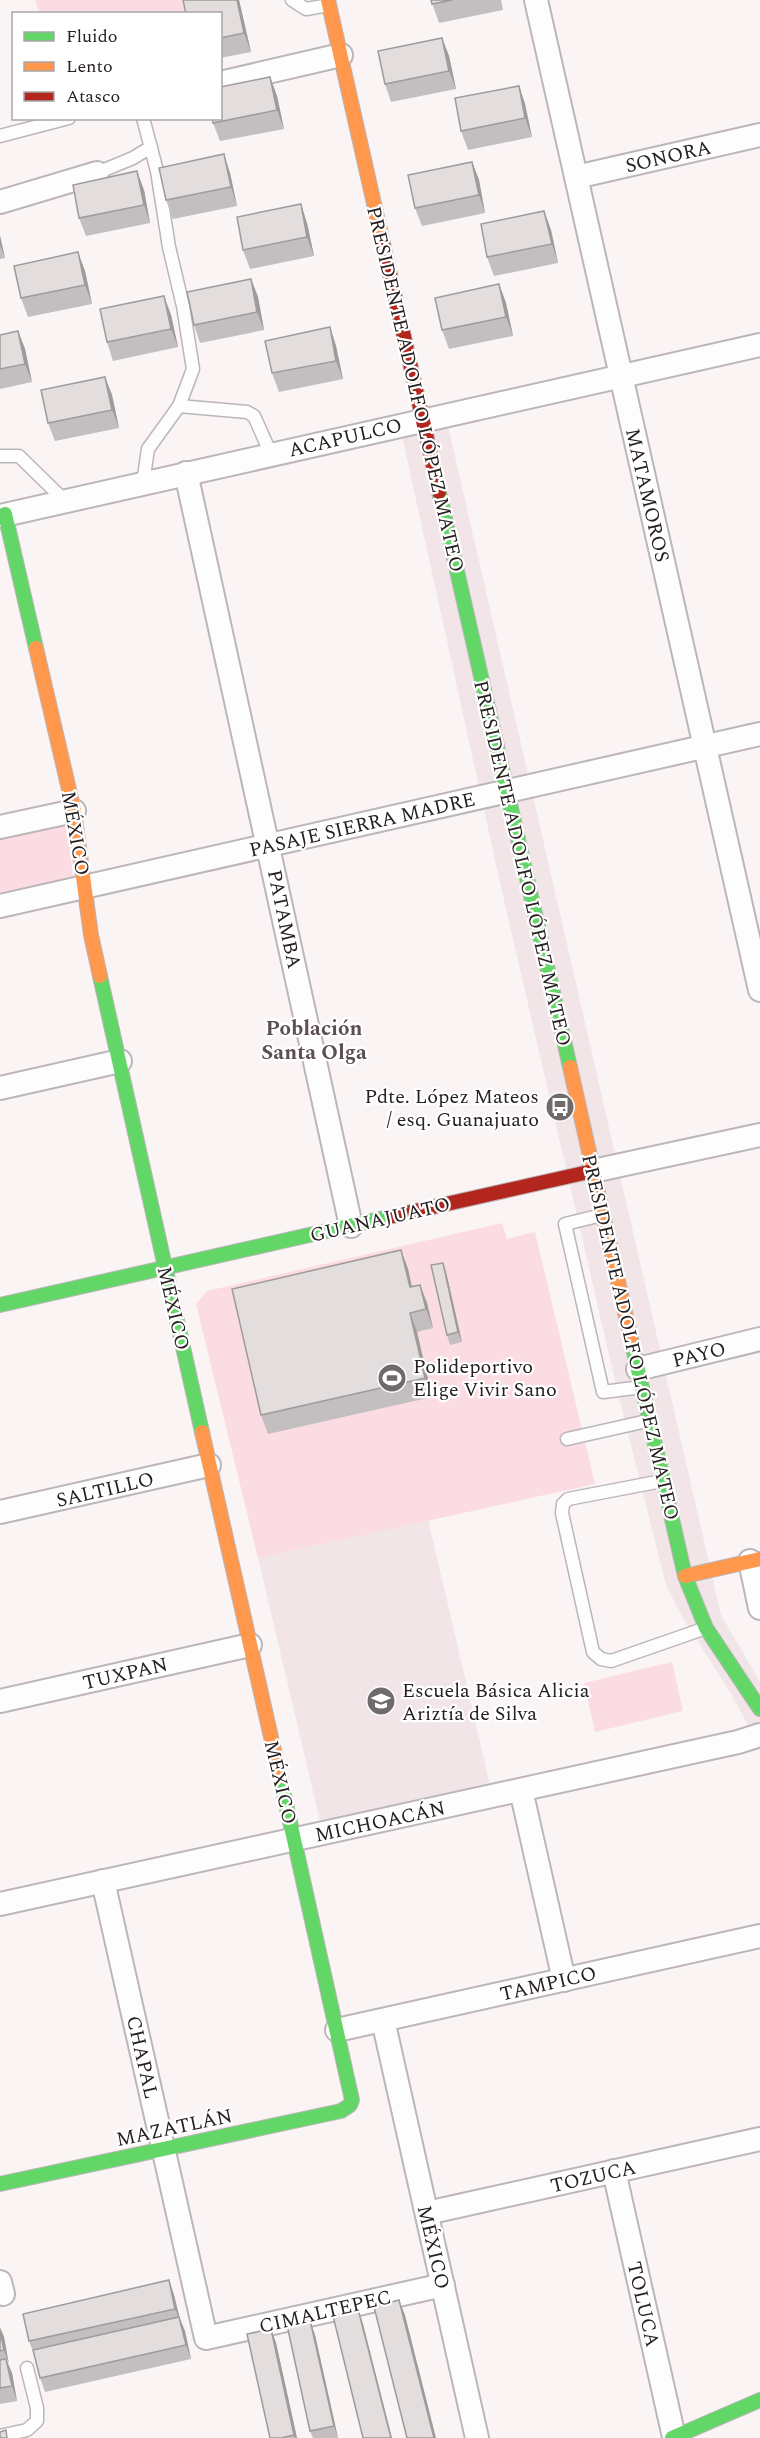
<svg xmlns="http://www.w3.org/2000/svg" width="760" height="2438" font-family="Spectral,serif">
	<style>
		.built { fill: #f2e5e8 }
		.green { fill: #fbdce3 }
		.lines { fill: none; stroke-linecap: round; stroke-linejoin: round }
		.lane-casing { stroke: #bcb6b8; stroke-width: 15 }
		.street-casing { stroke: #bcb6b8; stroke-width: 26 }
		.fast-casing { stroke: #bcb6b8; stroke-width: 16 }
		.slow-casing { stroke: #bcb6b8; stroke-width: 16 }
		.jam-casing { stroke: #bcb6b8; stroke-width: 16 }
		.lane { stroke: #fefdfe; stroke-width: 12 }
		.street { stroke: #fefdfe; stroke-width: 22 }
		.fast { stroke: #63d668; stroke-width: 14 }
		.slow { stroke: #ff974d; stroke-width: 14 }
		.jam { stroke: #b3261e; stroke-width: 14 }
		.wall { fill: #c3bebf }
		.shaded-wall { fill: #9f9b9b }
		.building { fill: #e3ddde; stroke: #9f9b9b; stroke-width: 1.5 }
		.labels { text-anchor: middle; stroke-width: 4.5; stroke-linejoin: round; paint-order: stroke }
		.street-label { font-size: 20px; fill: #262021; stroke: #fff }
		.poi-label { font-size: 20px; fill: #262021; stroke: #fff; text-anchor: start }
		.neighbourhood-label { font-size: 21px; font-weight: bold; fill: #5d4e52; stroke: #fff }
	</style>
	<rect width="100%" height="100%" fill="#faf4f5"/>
	<g class="built">
		<polygon points="448,426 721,1615 760,1682 760,1747 731,1694 680,1613 666,1585 616,1385 501,887 402,436"/>
		<polygon points="428,1519 490,1785 320,1821 258,1558"/>
	</g>
	<g class="green">
		<polygon points="35,0 186,0 189,13 40,13"/>
		<polygon points="67,822 73,878 0,895 0,838"/>
		<polygon points="502,1223 507,1239 535,1232 595,1484 258,1558 196,1304 207,1291"/>
		<polygon points="672,1662 683,1711 595,1732 584,1683"/>
	</g>
	<g class="lines">
		<g class="lane-casing">
			<g id="lane">
				<polyline points="292,0 306,9 329,5"/>
				<polyline points="143,118 157,171 169,247 183,306 193,369 179,406 148,449 143,483"/>
				<polyline points="0,136 69,118"/>
				<polyline points="97,173 133,158 151,147"/>
				<polyline points="179,406 247,412 254,416 271,454"/>
				<polyline points="0,456 19,456 65,501"/>
				<polyline points="602,1215 565,1224 603,1392 642,1387"/>
				<polyline points="567,1439 647,1421"/>
				<polyline points="662,1481 568,1499 563,1504 562,1513 593,1652 601,1659 611,1661 706,1628"/>
				<polyline points="0,2436 27,2430 37,2421 37,2408 27,2368"/>
			</g>
		</g>
		<g class="street-casing">
			<g id="street">
				<polyline points="536,0 760,990"/>
				<polyline points="220,83 341,55"/>
				<polyline points="576,177 760,135"/>
				<polyline points="0,202 97,173"/>
				<polyline points="186,473 351,1226"/>
				<polyline points="0,516 760,345"/>
				<polyline points="0,827 74,811"/>
				<polyline points="0,906 760,734"/>
				<polyline points="0,1088 120,1061"/>
				<polyline points="593,1171 760,1135"/>
				<polyline points="638,1369 760,1339"/>
				<polyline points="0,1512 209,1465"/>
				<polyline points="750,1561 760,1608"/>
				<polyline points="0,1701 250,1645"/>
				<polyline points="521,1790 564,1980"/>
				<polyline points="103,1881 206,2338 443,2285"/>
				<polyline points="0,1904 738,1742 760,1735"/>
				<polyline points="383,2020 477,2438"/>
				<polyline points="337,2030 760,1936"/>
				<polyline points="614,2171 674,2437"/>
				<polyline points="427,2213 760,2139"/>
				<polyline points="0,2282 3,2294"/>
			</g>
		</g>
		<g class="fast-casing">
			<g id="fast">
				<polyline points="439,492 570,1067"/>
				<polyline points="5,514 36,648"/>
				<polyline points="100,976 202,1432"/>
				<polyline points="0,1305 393,1216"/>
				<polyline points="631,1339 685,1576 706,1628 760,1709"/>
				<polyline points="0,2184 341,2111 350,2105 352,2100 280,1777"/>
				<polyline points="672,2438 760,2400"/>
			</g>
		</g>
		<g class="slow-casing">
			<g id="slow">
				<polyline points="328,0 382,239"/>
				<polyline points="36,648 74,811 91,935 100,976"/>
				<polyline points="570,1067 631,1339"/>
				<polyline points="202,1432 280,1777"/>
				<polyline points="685,1576 760,1559"/>
			</g>
		</g>
		<g class="jam-casing">
			<g id="jam">
				<polyline points="382,239 439,492"/>
				<polyline points="393,1216 593,1171"/>
			</g>
		</g>
		<use href="#lane" class="lane"/>
		<use href="#street" class="street"/>
		<use href="#fast" class="fast"/>
		<use href="#slow" class="slow"/>
		<use href="#jam" class="jam"/>
	</g>
	<g class="wall">
		<polygon points="239,0 251,52 220,58 220,14"/>
		<polygon points="431,0 501,0 503,10 439,23"/>
		<polygon points="442,38 449,56 456,89 391,102 385,84"/>
		<polygon points="270,77 277,96 284,129 220,141 213,123"/>
		<polygon points="519,86 525,104 532,137 468,150 461,131"/>
		<polygon points="472,162 479,180 485,213 422,226 415,208"/>
		<polygon points="230,173 237,206 173,219 166,200"/>
		<polygon points="144,190 150,223 86,236 79,218"/>
		<polygon points="544,211 551,230 558,263 494,276 487,257"/>
		<polygon points="307,223 314,256 250,269 243,250"/>
		<polygon points="0,236 5,258 0,259"/>
		<polygon points="85,271 92,304 28,317 21,298"/>
		<polygon points="251,279 258,297 264,330 200,343 194,325"/>
		<polygon points="499,284 506,303 513,336 449,349 442,330"/>
		<polygon points="164,296 171,315 178,347 113,361 107,342"/>
		<polygon points="330,327 336,346 343,379 279,392 272,373"/>
		<polygon points="18,331 25,349 32,382 0,389 0,335"/>
		<polygon points="105,377 112,395 119,428 55,441 48,423"/>
		<polygon points="401,1250 408,1269 412,1287 420,1285 427,1303 433,1328 417,1332 432,1397 268,1434 261,1415"/>
		<polygon points="446,1272 462,1342 450,1345 447,1335"/>
		<polygon points="169,2280 174,2295 179,2317 185,2331 191,2359 45,2392 40,2378 35,2356 29,2341"/>
		<polygon points="0,2327 4,2337 8,2365 12,2373 17,2401 0,2404"/>
		<polygon points="271,2329 276,2343 297,2438 270,2438"/>
		<polygon points="315,2335 338,2438 313,2438 310,2431"/>
	</g>
	<g class="shaded-wall">
		<polygon points="237,0 239,0 251,52 244,33"/>
		<polygon points="442,38 449,56 456,89 449,71"/>
		<polygon points="270,77 277,96 284,129 277,110"/>
		<polygon points="519,86 525,104 532,137 525,118"/>
		<polygon points="224,154 230,173 237,206 231,187"/>
		<polygon points="472,162 479,180 485,213 479,195"/>
		<polygon points="137,171 144,190 150,223 144,205"/>
		<polygon points="301,204 307,223 314,256 307,237"/>
		<polygon points="544,211 551,230 558,263 552,244"/>
		<polygon points="0,236 5,258 0,245"/>
		<polygon points="78,252 85,271 92,304 85,285"/>
		<polygon points="251,279 258,297 264,330 257,312"/>
		<polygon points="499,284 506,303 513,336 506,317"/>
		<polygon points="164,296 171,315 178,347 171,329"/>
		<polygon points="330,327 336,346 343,379 336,361"/>
		<polygon points="18,331 25,349 32,382 25,364"/>
		<polygon points="105,377 112,395 119,428 112,410"/>
		<polygon points="401,1250 408,1269 416,1306 410,1287"/>
		<polygon points="443,1263 446,1272 462,1342 458,1332"/>
		<polygon points="420,1285 427,1303 433,1328 426,1309"/>
		<polygon points="410,1313 417,1332 432,1397 425,1378"/>
		<polygon points="169,2280 174,2295 181,2323 175,2309"/>
		<polygon points="399,2300 405,2315 436,2438 434,2438"/>
		<polygon points="358,2309 363,2324 392,2438 391,2438"/>
		<polygon points="179,2317 185,2331 191,2359 186,2345"/>
		<polygon points="310,2320 315,2335 338,2438 334,2426"/>
		<polygon points="0,2327 4,2337 9,2364 4,2350"/>
		<polygon points="271,2329 276,2343 297,2438 295,2438 294,2435"/>
		<polygon points="6,2359 12,2373 17,2401 12,2386"/>
	</g>
	<g class="building">
		<polygon points="183,0 237,0 244,33 220,38 220,14 186,14"/>
		<polygon points="431,0 452,0 432,4"/>
		<polygon points="442,38 449,71 385,84 378,51"/>
		<polygon points="270,77 277,110 213,123 212,118 220,118 220,87"/>
		<polygon points="519,86 525,118 461,131 455,98"/>
		<polygon points="224,154 231,187 166,200 159,168"/>
		<polygon points="472,162 479,195 415,208 408,175"/>
		<polygon points="137,171 144,205 79,218 73,185"/>
		<polygon points="301,204 307,237 243,250 237,217"/>
		<polygon points="544,211 552,244 487,257 481,224"/>
		<polygon points="78,252 85,285 21,298 14,266"/>
		<polygon points="251,279 257,312 194,325 187,292"/>
		<polygon points="499,284 506,317 442,330 435,298"/>
		<polygon points="164,296 171,329 107,342 100,309"/>
		<polygon points="330,327 336,361 272,373 265,341"/>
		<polygon points="18,331 25,364 0,369 0,335"/>
		<polygon points="105,377 112,410 48,423 41,390"/>
		<polygon points="401,1250 410,1287 420,1285 426,1309 410,1313 425,1378 261,1415 232,1289"/>
		<polygon points="443,1263 458,1332 447,1335 431,1265"/>
		<polygon points="169,2280 175,2309 29,2341 23,2314"/>
		<polygon points="399,2300 434,2438 407,2438 374,2307"/>
		<polygon points="358,2309 391,2438 363,2438 333,2316"/>
		<polygon points="179,2317 186,2345 40,2378 33,2350"/>
		<polygon points="310,2320 334,2426 310,2431 287,2325"/>
		<polygon points="271,2329 294,2435 281,2438 270,2438 247,2334"/>
		<polygon points="0,2331 4,2350 0,2351"/>
		<polygon points="6,2359 12,2386 0,2388 0,2360"/>
		<polygon points="6,2430 7,2438 0,2438 0,2432"/>
	</g>
	<defs>
		<g id="bus-disc" transform="scale(1.5)"><circle r="9.5" fill="#706a6b" stroke="#fff"/><path d="M-5-6H5V4H4V6H2V4H-2V6H-4V4H-5ZM-3.5-4V0h7V-4ZM-3.5 1.2v1.5H-2V1.2ZM2 1.2v1.5H3.5V1.2Z" fill="#fff"/></g>
		<g id="stadium-disc" transform="scale(1.5)"><circle r="9.5" fill="#706a6b" stroke="#fff"/><path d="M0-5a6.5 5 0 1 0 0 10a6.5 5 0 1 0 0-10ZM-3.5-1.8h7v3.6h-7Z" fill="#fff"/></g>
		<g id="school-disc" transform="scale(1.5)"><circle r="9.5" fill="#706a6b" stroke="#fff"/><path d="M0-5L7-2L0 1L-7-2ZM-4 1L0 2.5L4 1V4Q0 6-4 4Z" fill="#fff"/></g>
	</defs>
	<g fill-rule="evenodd">
		<use href="#bus-disc" x="560" y="1107"/>
		<use href="#stadium-disc" x="392" y="1378"/>
		<use href="#school-disc" x="381" y="1701"/>
	</g>
	<g class="labels">
		<g class="street-label">
			<text transform="translate(668 156) rotate(-13)" y="7">SONORA</text>
			<text transform="translate(416 389) rotate(77)" y="7">PRESIDENTE ADOLFO LÓPEZ MATEO</text>
			<text transform="translate(345 437) rotate(-13)" y="7">ACAPULCO</text>
			<text transform="translate(648 495) rotate(77)" y="7">MATAMOROS</text>
			<text transform="translate(362 824) rotate(-13)" y="7">PASAJE SIERRA MADRE</text>
			<text transform="translate(76 833) rotate(80)" y="7">MÉXICO</text>
			<text transform="translate(523 863) rotate(77)" y="7">PRESIDENTE ADOLFO LÓPEZ MATEO</text>
			<text transform="translate(285 919) rotate(78)" y="7">PATAMBA</text>
			<text transform="translate(380 1219) rotate(-13)" y="7">GUANAJUATO</text>
			<text transform="translate(174 1308) rotate(77)" y="7">MÉXICO</text>
			<text transform="translate(631 1337) rotate(77)" y="7">PRESIDENTE ADOLFO LÓPEZ MATEO</text>
			<text transform="translate(699 1354) rotate(-14)" y="7">PAYO</text>
			<text transform="translate(105 1489) rotate(-13)" y="7">SALTILLO</text>
			<text transform="translate(125 1673) rotate(-13)" y="7">TUXPAN</text>
			<text transform="translate(281 1782) rotate(77)" y="7">MÉXICO</text>
			<text transform="translate(380 1821) rotate(-12)" y="7">MICHOACÁN</text>
			<text transform="translate(548 1983) rotate(-13)" y="7">TAMPICO</text>
			<text transform="translate(143 2057) rotate(77)" y="7">CHAPAL</text>
			<text transform="translate(174 2127) rotate(-12)" y="7">MAZATLÁN</text>
			<text transform="translate(593 2176) rotate(-13)" y="7">TOZUCA</text>
			<text transform="translate(434 2247) rotate(77)" y="7">MÉXICO</text>
			<text transform="translate(644 2304) rotate(77)" y="7">TOLUCA</text>
			<text transform="translate(325 2311) rotate(-13)" y="7">CIMALTEPEC</text>
		</g>
		<g class="poi-label">
			<text x="539" y="1103" text-anchor="end">Pdte. López Mateos<tspan x="539" dy="23">/ esq. Guanajuato</tspan></text>
			<text x="413" y="1373">Polideportivo<tspan x="413" dy="23">Elige Vivir Sano</tspan></text>
			<text x="402" y="1697">Escuela Básica Alicia<tspan x="402" dy="23">Ariztía de Silva</tspan></text>
		</g>
		<g class="neighbourhood-label">
			<text x="314" y="1035">Población<tspan x="314" dy="24">Santa Olga</tspan></text>
		</g>
	</g>
	<rect x="12" y="12" width="210" height="108" fill="#ffffff" stroke="#a8a6a6" stroke-width="1.5"/>
	<rect x="24" y="32" width="30" height="9" fill="#63d668" stroke="#a8a6a6" stroke-width="1.5"/>
	<text x="66" y="42" font-size="18" fill="#262021">Fluido</text>
	<rect x="24" y="62" width="30" height="9" fill="#ff974d" stroke="#a8a6a6" stroke-width="1.5"/>
	<text x="66" y="72" font-size="18" fill="#262021">Lento</text>
	<rect x="24" y="92" width="30" height="9" fill="#b3261e" stroke="#a8a6a6" stroke-width="1.5"/>
	<text x="66" y="102" font-size="18" fill="#262021">Atasco</text>
</svg>
